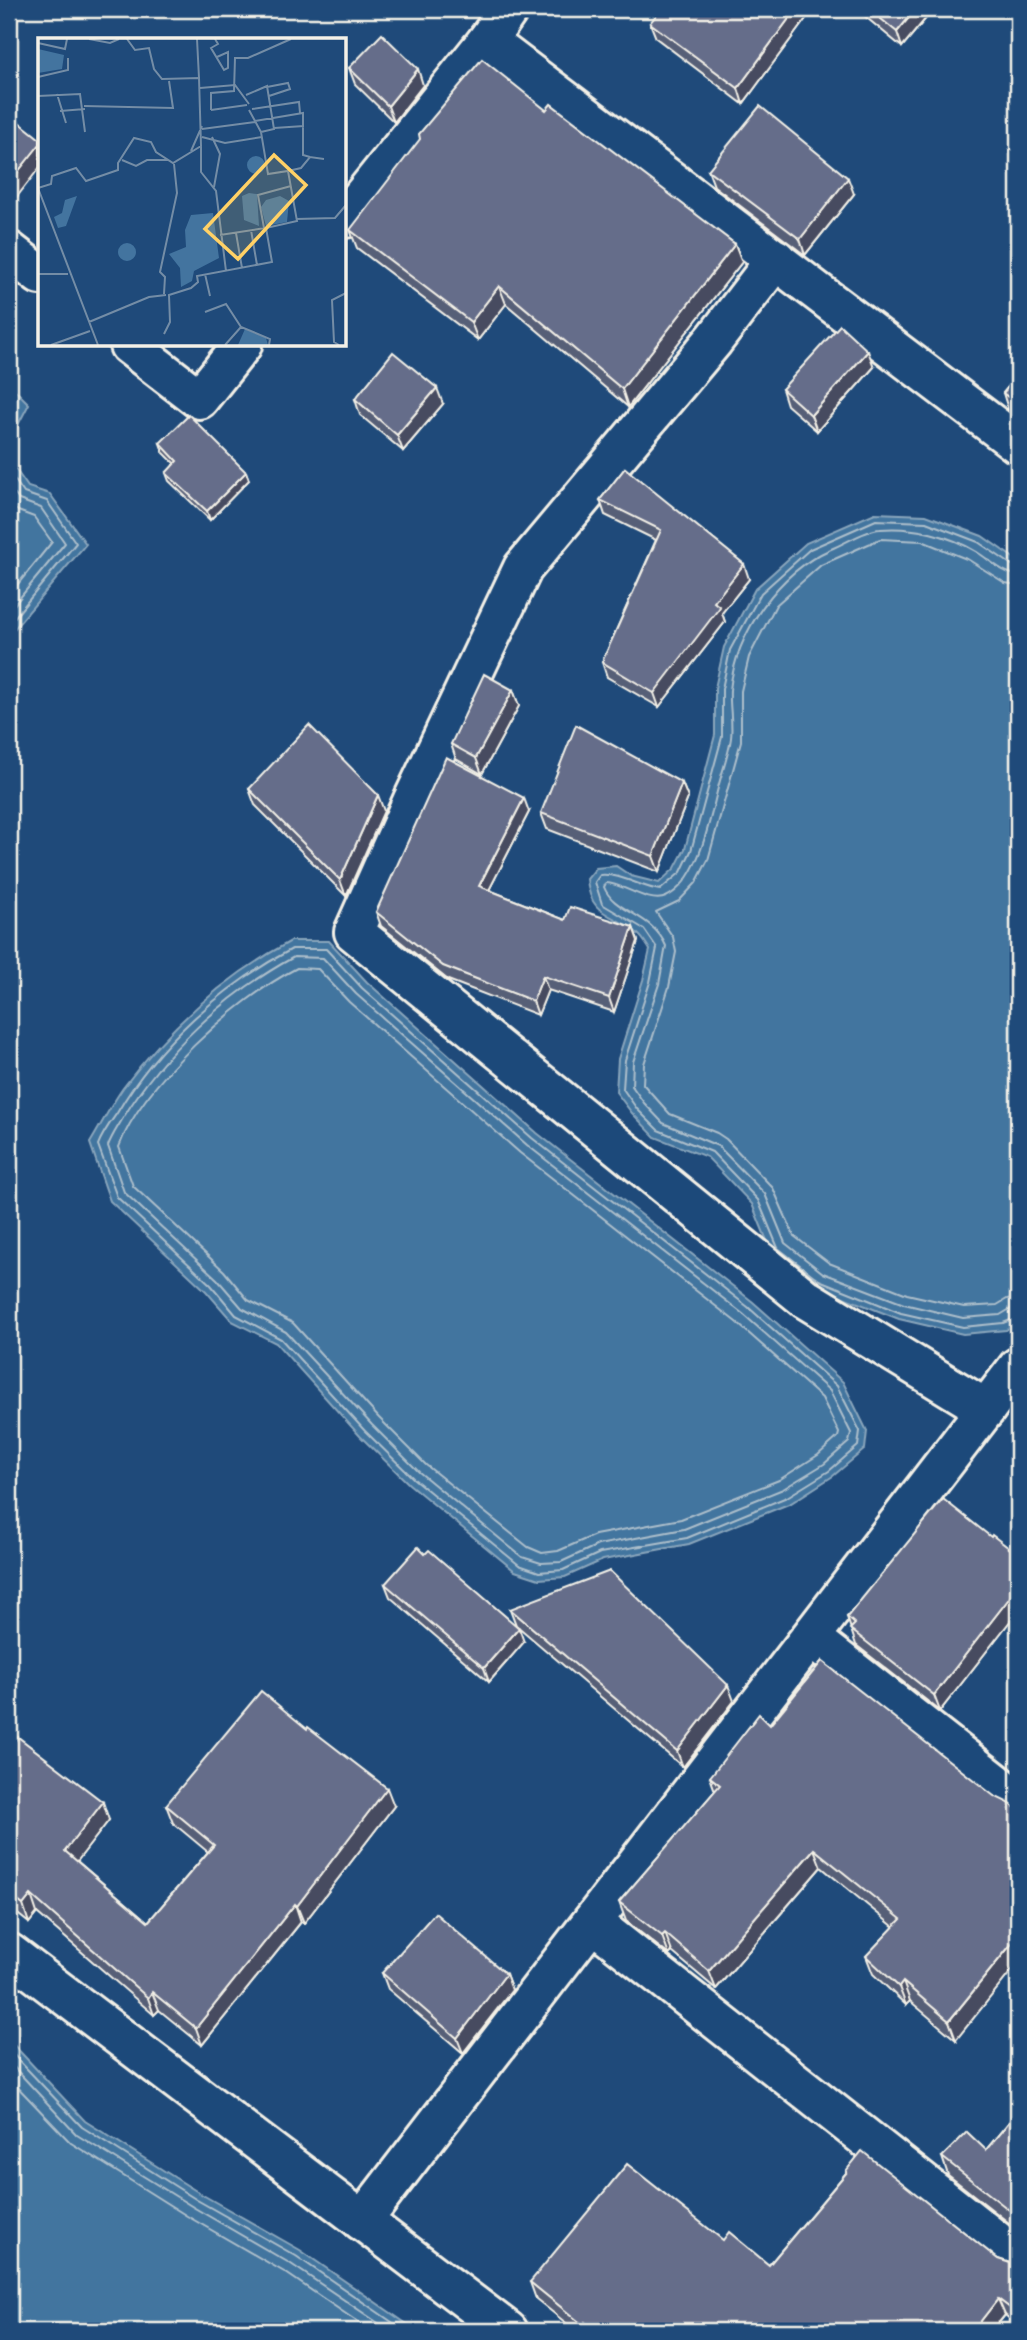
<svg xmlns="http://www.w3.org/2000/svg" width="1027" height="2340" font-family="'Balsamiq Sans',sans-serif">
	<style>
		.water { fill: #43749f; stroke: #8aa6bc; stroke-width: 2 }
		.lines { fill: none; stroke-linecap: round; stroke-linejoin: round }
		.shore { stroke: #adbfcb; stroke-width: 2 }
		.street-casing { stroke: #f4f1e8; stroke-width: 44 }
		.street { stroke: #1f4a7a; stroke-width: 38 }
		.wall { fill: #575e77; stroke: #f4f1e8; stroke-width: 2 }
		.shaded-wall { fill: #474c61; stroke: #f4f1e8; stroke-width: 2 }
		.building { fill: #656d8a; stroke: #f4f1e8; stroke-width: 2 }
		.inset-road { fill: none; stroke: #748da6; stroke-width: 2 }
		.view { fill: #ffd166; fill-opacity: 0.15; stroke: #ffd166; stroke-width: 3.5 }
		.inset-edge { fill: none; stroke: #f4f1e8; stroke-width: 3.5 }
	</style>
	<rect width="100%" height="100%" fill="#1f4a7a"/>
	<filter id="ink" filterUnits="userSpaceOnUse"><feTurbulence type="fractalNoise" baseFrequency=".0143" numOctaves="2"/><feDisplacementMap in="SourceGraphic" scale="14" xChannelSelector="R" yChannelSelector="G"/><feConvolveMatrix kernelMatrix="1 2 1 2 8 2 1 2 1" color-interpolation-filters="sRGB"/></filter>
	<g filter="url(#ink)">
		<g class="water">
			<polygon points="9,384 29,404 9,442"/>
			<polygon points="9,460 28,487 50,494 86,544 9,635"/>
			<path d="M875 513 926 515 982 536 1018 561V1322L1006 1330 963 1334 899 1319 815 1286 772 1253 752 1204 707 1157 655 1137 632 1113 616 1092 618 1059 643 980 650 950C647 945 644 940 640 936 618 913 590 920 587 879L596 868 616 866 631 876 659 883 675 868 685 849 715 735V688L724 647 755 589 806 543Z"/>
			<path d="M291 941H329L367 982 537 1133 753 1302 843 1382 867 1431 865 1449 833 1476 791 1503 689 1544 603 1560 565 1577 539 1579 515 1571 409 1484 360 1436 276 1343 232 1321 206 1291 110 1201 90 1143C101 1125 111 1105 123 1088 168 1028 224 977 291 941Z"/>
			<polygon points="9,2040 85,2121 201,2194 300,2250 417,2331 9,2331"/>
		</g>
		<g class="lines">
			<g class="shore">
				<polyline points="9,472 24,493 47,501 76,543 9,624"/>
				<polyline points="9,487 19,500 41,508 65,543 9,611"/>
				<polyline points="9,505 18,511 34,517 52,542 9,595"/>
				<path d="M1018 566 1012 565 978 542 926 522 876 520 810 549 761 593 730 650 722 689V737L691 851 681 872 660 890C639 887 621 873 600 875L595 882 602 904 644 929 657 948 650 982 625 1060 623 1089 637 1109 658 1130 712 1152 758 1200 778 1248 819 1280 901 1313 963 1327 1003 1323 1018 1317"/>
				<path d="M1018 575C1003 574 990 560 977 552 949 535 912 526 880 529 865 530 846 543 831 549 779 572 736 632 730 690 729 706 733 722 731 738 729 753 723 769 719 784 710 817 700 881 666 897 649 905 620 882 606 883L604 887C614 913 652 913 666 946L659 984 633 1062 632 1086 644 1103 663 1123 718 1146 765 1194 785 1243 823 1273 904 1304 963 1318 1000 1315 1010 1309 1018 1308"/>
				<polyline points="1018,585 1005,583 969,560 922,541 880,539 821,565 776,605 749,657 741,691 741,741 708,860 696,883 679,901 656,912 673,937 676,952 669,987 644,1064 643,1084 670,1114 717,1133 726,1139 773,1188 794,1236 829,1263 907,1294 964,1307 997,1305 1007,1299 1018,1297"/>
				<path d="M292 949H326L362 988 532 1138 748 1307 837 1386 860 1431 858 1446 829 1471 787 1497 687 1538 600 1553 563 1570 539 1572 519 1565 414 1479 365 1431 281 1339 236 1315 211 1285 117 1197 98 1145C102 1134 110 1123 117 1113 157 1044 222 986 292 949Z"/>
				<path d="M294 957 323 958 356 994 527 1145 743 1314 830 1391 851 1433 849 1442 824 1464 783 1489 684 1529 598 1545 561 1562 541 1563 522 1557 419 1472 372 1425 286 1332 242 1308 217 1279 124 1192 108 1146C111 1137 118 1127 123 1118 163 1052 226 994 294 957Z"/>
				<path d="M297 968 318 969 349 1002 520 1153 736 1322 822 1398 839 1433 838 1437 818 1455 779 1480 681 1519 595 1535 558 1551 542 1553 528 1547 426 1465 379 1418 293 1323 248 1300 224 1271 133 1186 119 1147C142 1084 238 998 297 968Z"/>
				<polyline points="9,2050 82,2127 197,2200 296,2256 405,2331"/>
				<polyline points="9,2062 77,2135 193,2207 291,2264 390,2331"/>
				<polyline points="9,2078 71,2143 187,2216 286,2273 371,2331"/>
			</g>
			<g class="street-casing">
				<g id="street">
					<polyline points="487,41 509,9"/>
					<polyline points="345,218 487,41 1018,444"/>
					<polyline points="9,251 40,275"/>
					<polyline points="776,259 714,340 523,568 412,802 354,932 806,1299 986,1409"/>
					<polyline points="129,345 199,399 242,345"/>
					<polyline points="811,1638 1018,1800"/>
					<polyline points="592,1922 1018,2258"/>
					<polyline points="9,1953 508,2331"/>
					<polyline points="362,2221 1018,1367"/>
				</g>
			</g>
			<use href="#street" class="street"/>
		</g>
		<g class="wall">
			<polygon points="813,9 743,104 656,38 650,23"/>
			<polygon points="856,9 924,9 927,17 902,47"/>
			<polygon points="349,68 423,85 394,122 355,84"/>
			<polygon points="546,110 735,244 742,262 628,407 506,304 478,340 357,248 350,230"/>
			<polygon points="708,170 854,194 805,255 714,186"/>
			<polygon points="874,367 817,431 787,405 782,389"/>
			<polygon points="1018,375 1018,417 1008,409 1003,393"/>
			<polygon points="355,399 443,404 403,451 360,415"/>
			<polygon points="160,443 246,472 249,480 210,520 169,481 166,473 175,464 163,452"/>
			<polygon points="625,468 749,579 722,613 725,622 659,707 607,677 602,662 656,540 605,515 600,500"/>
			<polygon points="513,690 519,706 482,774 456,759 451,744"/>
			<polygon points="682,783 688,798 659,872 547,829 541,813"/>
			<polygon points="249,789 384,811 346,896 255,805"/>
			<polygon points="529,812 489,890 565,920 633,927 638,941 614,1012 548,990 538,1015 448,980 381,926 376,912"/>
			<polygon points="991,1537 1018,1555 1018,1611 940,1711 856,1645 847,1617"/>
			<polygon points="385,1584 524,1642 489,1682 390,1597"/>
			<polygon points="510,1609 734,1701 683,1767 516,1625"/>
			<polygon points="822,1661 956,2040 910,2001 906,2005 873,1974 866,1956 894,1927 821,1867 716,1989 672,1952 669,1955 626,1921 619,1902 715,1791 710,1777 770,1725"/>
			<polygon points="9,1748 109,1820 77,1861 148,1922 208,1852 173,1823 166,1805 394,1806 304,1923 301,1922 202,2045 159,2010 154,2015 37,1913 29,1923 9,1907"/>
			<polygon points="382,1973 506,1974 512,1990 463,2053 388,1989"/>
			<polygon points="1018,2111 1018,2230 948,2175 942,2157 986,2150"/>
			<polygon points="846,2171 998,2259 1010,2263 1018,2262 1018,2326 1005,2315 992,2331 576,2331 536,2299 530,2282 723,2240 769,2265 846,2173"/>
		</g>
		<g class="shaded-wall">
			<polygon points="796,9 813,9 743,104 738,88"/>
			<polygon points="916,9 924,9 927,17 902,47 897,32"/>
			<polygon points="418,69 423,85 394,122 388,106"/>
			<polygon points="40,144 40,167 9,207 9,183"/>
			<polygon points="848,178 854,194 805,255 800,239"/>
			<polygon points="735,244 742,262 628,407 622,389"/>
			<polygon points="499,286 506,304 478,340 471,322"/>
			<polygon points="868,351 874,367 817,431 811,415"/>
			<polygon points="437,388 443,404 403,451 397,435"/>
			<polygon points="246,472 249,480 210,520 207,511"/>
			<polygon points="744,564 749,579 722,613 725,622 659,707 654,693 714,602"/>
			<polygon points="513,690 519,706 482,774 476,758"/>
			<polygon points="682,783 688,798 659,872 653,856"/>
			<polygon points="378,795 384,811 346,896 340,880"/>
			<polygon points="524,798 529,812 484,900 479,886"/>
			<polygon points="633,927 638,941 614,1012 609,998"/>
			<polygon points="543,976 548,990 538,1015 533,1001"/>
			<polygon points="1018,1587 1018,1611 940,1711 934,1695"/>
			<polygon points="519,1628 524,1642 489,1682 484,1668"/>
			<polygon points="728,1685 734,1701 683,1767 677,1751"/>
			<polygon points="387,1788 394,1806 304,1923 297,1906"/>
			<polygon points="103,1802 109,1820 72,1868 65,1851"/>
			<polygon points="814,1849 821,1867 716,1989 709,1971"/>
			<polygon points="31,1895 37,1913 29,1923 23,1905"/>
			<polygon points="295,1904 301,1922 202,2045 196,2028"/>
			<polygon points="665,1933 672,1952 669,1955 662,1936"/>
			<polygon points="1018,1936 1018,1963 956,2040 949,2021"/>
			<polygon points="506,1974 512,1990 463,2053 457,2038"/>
			<polygon points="903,1982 910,2001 906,2005 899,1987"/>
			<polygon points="152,1992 159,2010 154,2015 148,1998"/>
			<polygon points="998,2299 1005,2315 992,2331 973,2331"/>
			<polygon points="585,2322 589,2331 585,2331 583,2325"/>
		</g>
		<g class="building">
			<polygon points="661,9 796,9 738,88 650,23"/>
			<polygon points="869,9 916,9 897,32"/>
			<polygon points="382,34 418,69 388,106 349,68"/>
			<polygon points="482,59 546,110 551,104 735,244 622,389 499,286 471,322 350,230 420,139 419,134"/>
			<polygon points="760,106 848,178 800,239 708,170"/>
			<polygon points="9,114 40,139 40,144 9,183"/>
			<polygon points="840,325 868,351 811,415 782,389"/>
			<polygon points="393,352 437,388 397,435 355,399"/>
			<polygon points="1018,375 1018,405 1003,393"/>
			<polygon points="189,415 246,472 207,511 166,473 177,461 160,443"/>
			<polygon points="625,468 744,564 714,602 720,607 654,693 602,662 661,530 600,500"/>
			<polygon points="484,674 513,690 476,758 451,744"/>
			<polygon points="309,725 378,795 340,880 249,789"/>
			<polygon points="576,725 682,783 653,856 541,813"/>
			<polygon points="446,757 524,798 479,886 565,920 570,907 633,927 609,998 543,976 533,1001 443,966 376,912"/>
			<polygon points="943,1499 991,1537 992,1535 1018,1555 1018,1587 934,1695 850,1629 855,1624 847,1617"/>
			<polygon points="418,1547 425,1554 429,1550 519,1628 484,1668 385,1584"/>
			<polygon points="610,1571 728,1685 677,1751 510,1609"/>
			<polygon points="822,1661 994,1796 1009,1803 1018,1810 1018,1936 949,2021 903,1982 899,1987 866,1956 901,1919 814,1849 709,1971 665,1933 662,1936 619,1902 720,1785 710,1777 759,1714 770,1725"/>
			<polygon points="261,1691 307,1729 308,1727 387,1788 297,1906 295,1904 196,2028 152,1992 148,1998 31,1895 23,1905 9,1894 9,1748 18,1737 103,1802 65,1851 148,1922 214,1845 166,1805"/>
			<polygon points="435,1913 506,1974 457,2038 382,1973"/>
			<polygon points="1018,2111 1018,2217 942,2157 967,2132 986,2150"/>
			<polygon points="862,2151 998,2259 1010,2263 1018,2262 1018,2314 998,2299 973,2331 862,2331 861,2330 860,2331 595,2331 585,2322 583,2325 530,2282 627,2164 723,2240 729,2232 769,2265 847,2172 846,2171"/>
		</g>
	</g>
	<g transform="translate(38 38)">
		<rect width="308" height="308" fill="#1f4a7a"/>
		<path d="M0 11 26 17 24 31 0 35ZM209 127a9 9 0 1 1 18 0a9 9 0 1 1-18 0ZM211 155 219 156 221 188 206 182 204 158ZM39 158 28 188 20 190 16 179 24 175 27 162ZM242 158 251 163 249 184 228 188 223 169 228 162ZM175 175 181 220 156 233 154 243 143 249 142 230 131 216 148 209 147 192 153 177ZM80 214a9 9 0 1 1 18 0a9 9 0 1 1-18 0ZM207 291 228 300 230 307H200Z" fill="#43749f"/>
		<path class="inset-road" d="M51 1 72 5 81 1M159 1 161 40M177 1 180 6 173 10 186 32 190 30V14L179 19M0 5 27 11 29 1M0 39 30 32V20M229 49 250 45 252 51 231 58M162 50 197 47 211 66M19 56 28 85M208 57 229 48 236 91 223 94M0 58 42 56 47 94M46 68 135 70 131 43M214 71 261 64 262 75M173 72V55L196 53 197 20H210L253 1M173 72 209 67M22 73 47 71M217 83 265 75V117L272 119M236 90 266 88M164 91 217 84M164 99 187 105 224 99M174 99 182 116 176 149M163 108V134L178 153 188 233M153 113 164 88M84 122 98 128 109 122H129M250 133 263 130 272 119 286 121M0 150 13 146 14 138 38 130 48 143 80 132V125L96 100 113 104 118 114 135 125 163 108 161 40 124 41 116 31 111 10 97 12 89 1M0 150 60 307M258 181 297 180 308 167M226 190 220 157 253 148M213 192 219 227M198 195 204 230M182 197 227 190M0 236H30M167 236 172 258M126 256 127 239 122 234 139 155 136 126M167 274 188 266 203 289 232 301 231 307M51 284 111 259 128 257M126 296 132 284 131 257 153 250 160 244 159 238 234 224 228 190 259 183 250 133 230 136 223 94 211 72M13 307 52 293M187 307 203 289M301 307 296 304 294 262 308 255"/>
		<path class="view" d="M236 117 268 147 200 221 167 191Z"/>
		<rect width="308" height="308" class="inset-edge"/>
	</g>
	<rect width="1027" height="2340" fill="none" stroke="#1f4a7a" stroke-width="35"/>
	<rect x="18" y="18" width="992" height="2305" fill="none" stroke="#f4f1e8" stroke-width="2.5" filter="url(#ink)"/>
</svg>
